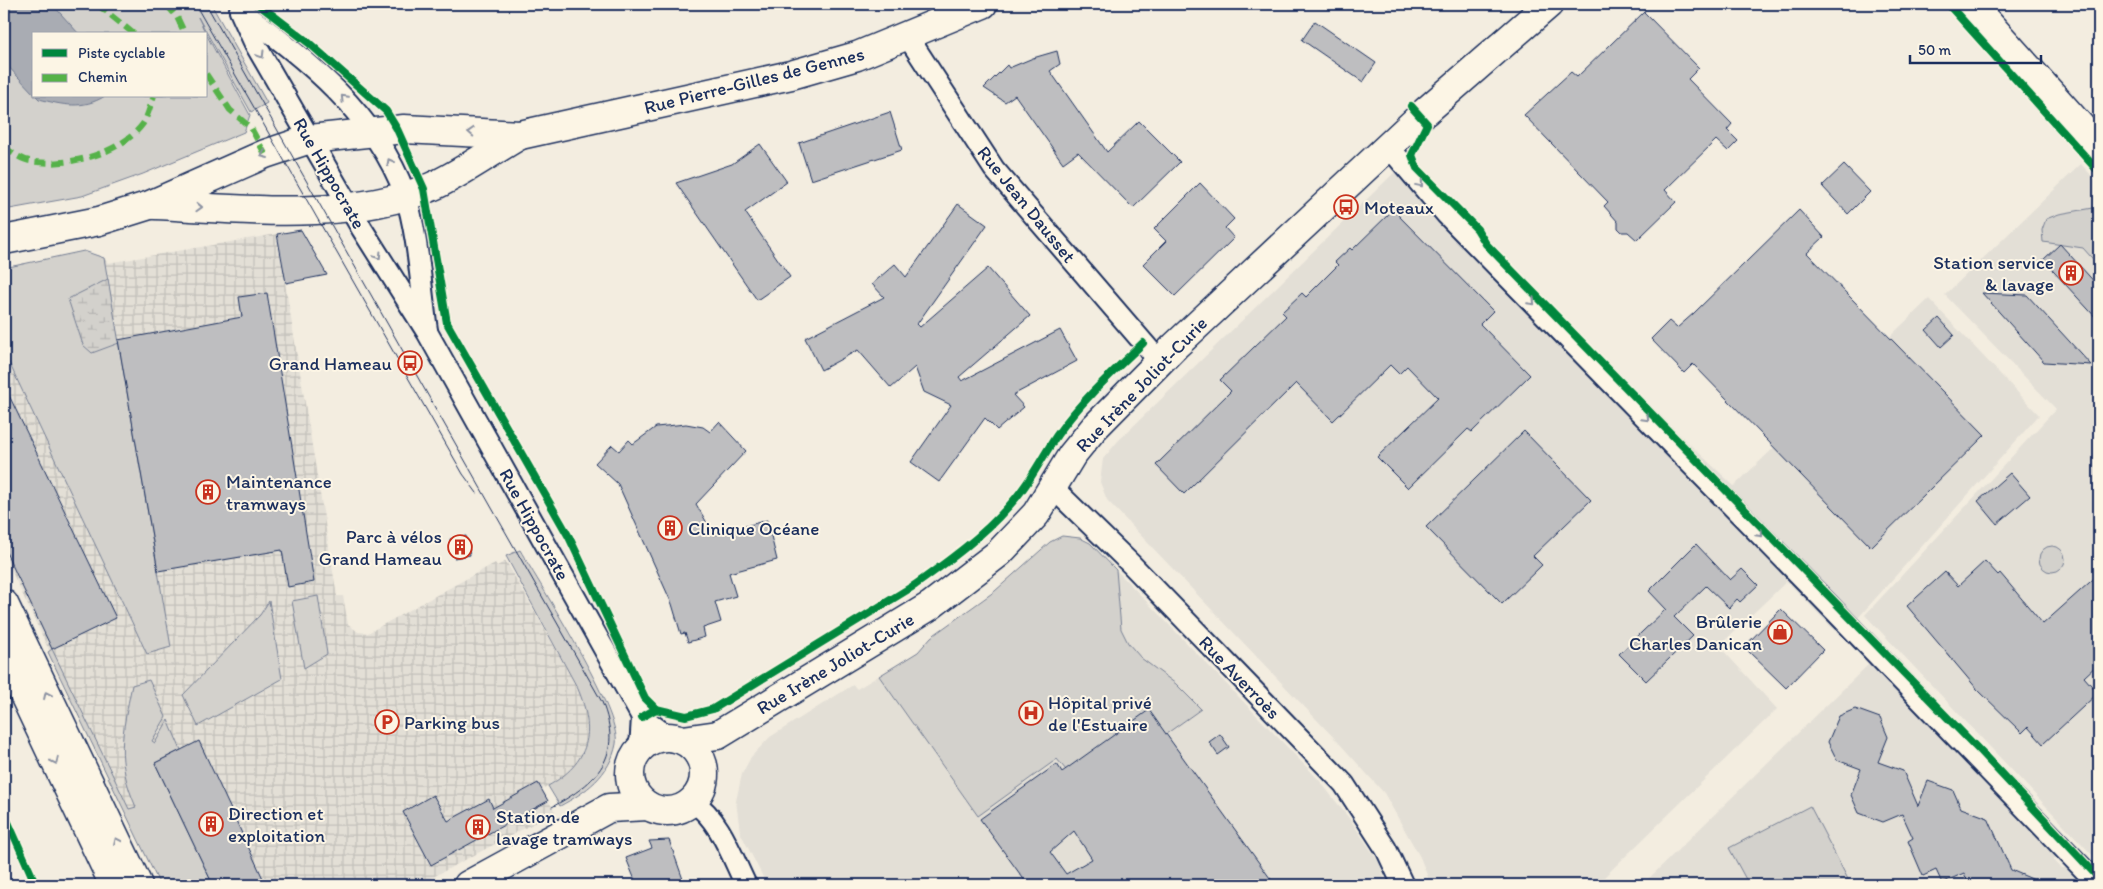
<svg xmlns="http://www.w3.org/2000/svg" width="2103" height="889" font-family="Itim,sans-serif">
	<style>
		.built { fill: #e3dfd6 }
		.industrial { fill: url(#industrial-grid) }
		.green { fill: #d3d1cc; stroke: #778095 }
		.wetland { fill: url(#wetland-marsh); stroke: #778095 }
		.water { fill: #a9acb3; stroke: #707a91 }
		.building { fill: #bebec0; stroke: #1b2f5e; fill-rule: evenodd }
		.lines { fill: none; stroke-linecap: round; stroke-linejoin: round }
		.street-casing { stroke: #1b2f5e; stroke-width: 24 }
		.secondary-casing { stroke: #1b2f5e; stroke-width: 31 }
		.highway-casing { stroke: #1b2f5e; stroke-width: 31 }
		.street { stroke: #fcf5e5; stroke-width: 20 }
		.secondary { stroke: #fcf5e5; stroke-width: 28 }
		.highway { stroke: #fcf5e5; stroke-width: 28 }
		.tram { stroke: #1b2f5e; stroke-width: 1 }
		.quiet { stroke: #55b248; stroke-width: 6; stroke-dasharray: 12 6; stroke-linecap: butt }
		.cycleway-casing { stroke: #fcf5e5; stroke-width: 11 }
		.cycleway { stroke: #00873e; stroke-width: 8 }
		.oneway { stroke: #8c92a2 }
		.labels { text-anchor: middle; stroke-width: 4; stroke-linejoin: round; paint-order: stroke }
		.street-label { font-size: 19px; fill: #1b2f5e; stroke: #fcf5e5 }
		.poi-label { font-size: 19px; fill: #1b2f5e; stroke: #fcf5e5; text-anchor: start }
	</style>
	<defs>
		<pattern id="industrial-grid" width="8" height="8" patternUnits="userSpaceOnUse" patternTransform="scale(1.25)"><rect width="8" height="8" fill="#e3dfd6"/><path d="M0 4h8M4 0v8" fill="none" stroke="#c2c0ba"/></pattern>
		<pattern id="wetland-marsh" width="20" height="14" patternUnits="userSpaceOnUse" patternTransform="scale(1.25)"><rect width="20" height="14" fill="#d3d1cc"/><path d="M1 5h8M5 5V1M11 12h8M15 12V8" fill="none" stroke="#b5b4b2"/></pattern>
	</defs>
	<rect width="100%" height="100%" fill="#f3ede0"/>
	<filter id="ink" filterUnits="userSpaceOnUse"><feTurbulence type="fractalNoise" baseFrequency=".02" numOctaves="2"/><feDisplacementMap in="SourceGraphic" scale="10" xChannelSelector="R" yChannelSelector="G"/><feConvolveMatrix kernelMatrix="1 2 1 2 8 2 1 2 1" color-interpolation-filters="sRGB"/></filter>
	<g filter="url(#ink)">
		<g class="built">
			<polygon points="2081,164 2099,184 2099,862 1865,615 2056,409 1945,295"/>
			<polygon points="1398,169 1734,486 1929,299 2039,415 1841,637 1787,581 1719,646 1777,709 1596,885 1431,885 1420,857 1384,793 1339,743 1107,500 1100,482 1103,459 1118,441"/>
			<polygon points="1062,536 1080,538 1090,543 1319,780 1352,822 1380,864 1386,885 767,885 740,832 736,801 742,774 751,757 770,737 853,685 857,689 918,652 931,637 995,591 1050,542"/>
			<polygon points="1870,663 2056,851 2054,861 2061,868 2072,868 2089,885 1642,885"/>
		</g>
		<polygon class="industrial" points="277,234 337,596 343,596 348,624 358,632 368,633 495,563 497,566 506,561 578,689 586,708 588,735 585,749 576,765 563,777 542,789 555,812 418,885 160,885 4,555 4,268 84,251 104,258 108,263"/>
		<g class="green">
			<polygon points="4,4 211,4 267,103 251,112 198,17 206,34 34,34 34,96 206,96 206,34 250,115 244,132 143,174 82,196 4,210"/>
			<polygon points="2099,207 2099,266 2083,248 2043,242 2042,230 2046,219 2059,214"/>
			<polygon points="84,251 104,258 171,647 147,654 4,352 4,268"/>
			<polygon points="1062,536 1080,538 1090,543 1116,570 1121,629 1128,643 1141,658 1176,684 1201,709 1166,734 1066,770 1057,759 978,816 879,676 918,652 931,637 995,591 1050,542"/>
			<circle cx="2052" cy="559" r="13"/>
			<path d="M520 550C540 585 622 712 616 744 610 775 586 792 560 806L548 786C590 762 596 732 578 689L506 556Z"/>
			<polygon points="318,596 327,654 304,668 292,601"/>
			<polygon points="269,601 282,679 198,726 183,695 260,615"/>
			<path d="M52 649 129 809 136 807C115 759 122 734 132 685L149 680 166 717 152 741 155 743 168 720 181 750 155 763 213 885H160L48 652Z"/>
			<polygon points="1810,806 1851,885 1749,885 1729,848"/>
		</g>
		<polygon class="wetland" points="108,279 119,343 92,353 83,345 68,299"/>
		<g class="water">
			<polygon points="4,4 52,4 79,34 34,34 34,94 4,62"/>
			<path d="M36 96H105C83 110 62 105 39 99Z"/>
		</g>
		<g class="building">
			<polygon points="1644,12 1699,68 1688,79 1732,124 1727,130 1738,141 1728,151 1716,140 1665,190 1676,202 1637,240 1628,232 1622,232 1618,228 1618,222 1604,206 1608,202 1524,115 1571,72 1577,77"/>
			<polygon points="1315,21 1376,63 1363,82 1302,40"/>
			<polygon points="1057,51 1060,64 1050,71 1107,152 1139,121 1180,162 1133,208 1078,152 1063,163 1015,95 1005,102 984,88 1007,65 1009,68 1033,58"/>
			<polygon points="890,112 902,150 811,180 799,143"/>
			<polygon points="760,144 787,182 745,212 790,277 757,300 676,183 732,164"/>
			<polygon points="1844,165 1870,192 1848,214 1822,186"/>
			<polygon points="1200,183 1234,219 1225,228 1234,238 1175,296 1143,264 1166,241 1154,229"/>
			<polygon points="958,204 987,225 917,324 920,327 988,268 1030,316 959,377 962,381 1060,330 1077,361 1013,395 1024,407 997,430 985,418 939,482 911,462 951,405 924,392 915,367 891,388 858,350 821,370 805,338 884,297 872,284 895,264 906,277"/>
			<polygon points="1393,210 1493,311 1480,324 1530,375 1472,432 1468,429 1408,488 1377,457 1438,398 1407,366 1399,374 1390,365 1333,421 1296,383 1184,494 1156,465 1231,391 1220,380 1286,316 1282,312 1302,293 1306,297 1338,265 1335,262 1350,248 1352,250"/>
			<polygon points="1799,210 1824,237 1807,253 1985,435 1871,547 1693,364 1684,373 1651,339 1669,321 1677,328 1694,313"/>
			<polygon points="301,230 327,275 286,283 277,234"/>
			<polygon points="2060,244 2099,287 2099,321 2043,260"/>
			<polygon points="267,293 314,582 288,587 282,550 158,571 118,340 242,317 239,297"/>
			<polygon points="1982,293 2027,295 2091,365 2044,362"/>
			<polygon points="1939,318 1954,335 1941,347 1926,330"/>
			<polygon points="4,385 116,618 52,649 4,548"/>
			<polygon points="719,422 746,451 696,504 714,535 767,520 777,560 729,573 736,596 715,602 721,622 703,628 705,637 688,642 685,633 681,634 672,604 618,484 595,463 612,445 619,451 629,440 633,444 656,427 686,424 703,427 710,432"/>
			<polygon points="1524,431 1591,500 1533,556 1542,565 1502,604 1426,527"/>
			<polygon points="2010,473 2030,496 1997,524 1978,501"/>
			<polygon points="466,536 470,555 454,558 450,539"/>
			<polygon points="1696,544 1730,580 1742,569 1758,585 1740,602 1737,599 1729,608 1706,586 1674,617 1693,636 1646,681 1619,654 1666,609 1649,591"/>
			<polygon points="1985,561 1998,575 2000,573 2043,624 2099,574 2099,663 2084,677 2098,693 2043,744 2028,727 2022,733 1977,689 1907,606 1945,572 1958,586"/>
			<polygon points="1781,609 1823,650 1786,688 1744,647"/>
			<polygon points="1855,709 1880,718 1888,737 1878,762 1903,771 1918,806 1928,781 1953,790 1961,808 1988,818 2011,870 2046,885 1969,885 1964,873 1942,883 1936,870 1923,876 1908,841 1913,838 1902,814 1883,822 1859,813 1851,795 1861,769 1837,760 1828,742 1839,716"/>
			<path d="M1149 710 1166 734 1275 885H1028L980 819 1057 764 1062 772ZM1074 831 1092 859 1066 874 1050 852Z"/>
			<polygon points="1220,734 1229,747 1218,755 1209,742"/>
			<polygon points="199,741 266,885 213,885 155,763"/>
			<polygon points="538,783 548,801 431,865 403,812 433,795 448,821 489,799 493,808"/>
			<polygon points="669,840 685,885 637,885 626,858 652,848 649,841"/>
		</g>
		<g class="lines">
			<g class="street-casing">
				<g id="street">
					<path d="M240 10C307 60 375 113 405 194 418 232 421 289 427 330"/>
					<polyline points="240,11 255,44 362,229 427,332 642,717 667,736"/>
					<polyline points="908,37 994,169 1160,362"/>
					<polyline points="1389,147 1446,214 1828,604 2099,885"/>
					<polyline points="1052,487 1131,564 1344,784 1386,849 1403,885"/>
					<polyline points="640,749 642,717"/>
					<path d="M693 802C720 819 732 857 746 885"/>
				</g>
			</g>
			<g class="secondary-casing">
				<g id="secondary">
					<polyline points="1971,4 2099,147"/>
					<path d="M155 205C244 209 347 222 431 187 459 175 492 151 520 135"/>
					<polyline points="4,240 99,221 150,205 265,154 310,139 404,129 520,135 791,75 857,56 983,4"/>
					<circle cx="667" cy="774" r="37"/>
					<polyline points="683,740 718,735 930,606 999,553 1036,514 1072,455 1094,428 1175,346 1425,112 1549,4"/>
					<polyline points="468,885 609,808 648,806"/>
				</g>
			</g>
			<g class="highway-casing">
				<g id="highway">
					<polyline points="4,604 138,885"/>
					<polyline points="4,653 114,885"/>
				</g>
			</g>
			<use href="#street" class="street"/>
			<use href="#secondary" class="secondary"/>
			<use href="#highway" class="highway"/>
			<g class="tram">
				<polyline points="195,4 463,474 477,493"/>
				<path d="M206 4 602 702C624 756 598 782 552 807"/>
			</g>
			<g class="quiet">
				<polyline points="97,4 134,34"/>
				<polyline points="166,4 177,17 185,34"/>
				<polyline points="206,74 230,110 251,128 265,154"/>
				<path d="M4 146C10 152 22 160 30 161 66 168 120 154 142 125 148 117 150 105 154 96"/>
			</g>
			<g class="cycleway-casing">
				<g id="cycleway">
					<polyline points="258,4 309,43 386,111 397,129 424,189 447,323 569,537 645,698 656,709 642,717"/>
					<polyline points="1948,4 2099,172"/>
					<polyline points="1411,106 1427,124 1412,155 1417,168 1477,229 1486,244 1979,750 2099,878"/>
					<path d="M656 709 686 716 713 709 915 585C947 562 982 537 1008 507 1028 486 1041 459 1057 435 1081 401 1113 372 1143 343"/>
					<polyline points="4,813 36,885"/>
				</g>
			</g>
			<use href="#cycleway" class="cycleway"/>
		</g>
		<defs><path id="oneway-chevron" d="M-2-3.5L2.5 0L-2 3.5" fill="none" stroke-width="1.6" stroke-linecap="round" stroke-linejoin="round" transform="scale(1.25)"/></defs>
		<g class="oneway">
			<use href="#oneway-chevron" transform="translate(261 55) rotate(59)"/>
			<use href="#oneway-chevron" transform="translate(344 98) rotate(-134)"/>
			<use href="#oneway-chevron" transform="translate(471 132) rotate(-177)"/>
			<use href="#oneway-chevron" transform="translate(264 155) rotate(157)"/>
			<use href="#oneway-chevron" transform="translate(390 162) rotate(-119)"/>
			<use href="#oneway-chevron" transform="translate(1420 184) rotate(50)"/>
			<use href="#oneway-chevron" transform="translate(199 207) rotate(2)"/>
			<use href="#oneway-chevron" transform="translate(378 256) rotate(58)"/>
			<use href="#oneway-chevron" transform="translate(1532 302) rotate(46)"/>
			<use href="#oneway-chevron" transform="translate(1646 418) rotate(46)"/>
			<use href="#oneway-chevron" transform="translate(1760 534) rotate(46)"/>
			<use href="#oneway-chevron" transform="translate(47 695) rotate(-115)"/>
			<use href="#oneway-chevron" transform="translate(55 761) rotate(65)"/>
			<use href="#oneway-chevron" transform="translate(117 841) rotate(-115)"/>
		</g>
	</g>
	<defs>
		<g id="bus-ring" transform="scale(1.25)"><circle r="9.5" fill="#fcf5e5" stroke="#c8321e" stroke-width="1.5"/><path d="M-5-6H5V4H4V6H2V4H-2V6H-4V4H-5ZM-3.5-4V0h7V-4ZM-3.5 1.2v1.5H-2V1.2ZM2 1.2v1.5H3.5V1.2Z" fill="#c8321e"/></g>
		<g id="building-ring" transform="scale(1.25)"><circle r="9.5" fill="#fcf5e5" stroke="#c8321e" stroke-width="1.5"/><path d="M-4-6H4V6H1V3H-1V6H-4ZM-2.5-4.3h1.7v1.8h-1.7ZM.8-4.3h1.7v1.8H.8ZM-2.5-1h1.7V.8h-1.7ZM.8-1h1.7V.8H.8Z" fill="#c8321e"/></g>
		<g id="shop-ring" transform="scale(1.25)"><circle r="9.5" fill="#fcf5e5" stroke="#c8321e" stroke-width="1.5"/><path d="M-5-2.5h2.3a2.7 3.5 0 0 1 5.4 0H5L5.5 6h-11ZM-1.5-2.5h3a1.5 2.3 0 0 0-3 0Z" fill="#c8321e"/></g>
		<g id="hospital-ring" transform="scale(1.25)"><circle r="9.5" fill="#fcf5e5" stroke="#c8321e" stroke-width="1.5"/><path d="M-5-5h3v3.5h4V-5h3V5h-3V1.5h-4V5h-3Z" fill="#c8321e"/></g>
		<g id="parking-ring" transform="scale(1.25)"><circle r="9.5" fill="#fcf5e5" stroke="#c8321e" stroke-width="1.5"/><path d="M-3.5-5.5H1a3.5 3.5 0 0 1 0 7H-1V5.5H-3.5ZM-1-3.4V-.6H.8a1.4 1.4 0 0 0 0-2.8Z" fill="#c8321e"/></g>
	</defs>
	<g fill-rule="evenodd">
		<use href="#bus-ring" x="1346" y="207"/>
		<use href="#building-ring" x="2071" y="273"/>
		<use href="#bus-ring" x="410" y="363"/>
		<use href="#building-ring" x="208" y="492"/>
		<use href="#building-ring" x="670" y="528"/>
		<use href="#building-ring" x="460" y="547"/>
		<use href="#shop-ring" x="1780" y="632"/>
		<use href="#hospital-ring" x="1031" y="713"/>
		<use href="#parking-ring" x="387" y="722"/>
		<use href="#building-ring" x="211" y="824"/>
		<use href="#building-ring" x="478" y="827"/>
	</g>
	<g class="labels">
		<g class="street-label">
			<text transform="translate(754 80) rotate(-14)" y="7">Rue Pierre-Gilles de Gennes</text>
			<text transform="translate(330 173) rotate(60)" y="7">Rue Hippocrate</text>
			<text transform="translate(1027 204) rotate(51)" y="7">Rue Jean Dausset</text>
			<text transform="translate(1141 384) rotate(-46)" y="7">Rue Irène Joliot-Curie</text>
			<text transform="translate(535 524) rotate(61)" y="7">Rue Hippocrate</text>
			<text transform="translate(835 663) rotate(-31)" y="7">Rue Irène Joliot-Curie</text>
			<text transform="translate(1240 677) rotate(46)" y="7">Rue Averroès</text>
		</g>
		<g class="poi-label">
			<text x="1364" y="214">Moteaux</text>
			<text x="2054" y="269" text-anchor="end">Station service<tspan x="2054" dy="22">&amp; lavage</tspan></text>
			<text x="392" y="370" text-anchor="end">Grand Hameau</text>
			<text x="226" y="488">Maintenance<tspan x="226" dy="22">tramways</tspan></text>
			<text x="688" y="535">Clinique Océane</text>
			<text x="442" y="543" text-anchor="end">Parc à vélos<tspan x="442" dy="22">Grand Hameau</tspan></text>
			<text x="1762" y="628" text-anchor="end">Brûlerie<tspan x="1762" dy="22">Charles Danican</tspan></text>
			<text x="1048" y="709">Hôpital privé<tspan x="1048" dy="22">de l'Estuaire</tspan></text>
			<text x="404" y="729">Parking bus</text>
			<text x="228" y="820">Direction et<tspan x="228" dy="22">exploitation</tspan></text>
			<text x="496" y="823">Station de<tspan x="496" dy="22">lavage tramways</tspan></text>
		</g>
	</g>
	<rect width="2103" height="889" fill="none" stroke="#fcf5e5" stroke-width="20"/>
	<rect x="10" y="10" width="2083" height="869" fill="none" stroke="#1b2f5e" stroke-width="2" filter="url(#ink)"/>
	<rect x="32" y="32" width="175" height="65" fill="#fcf5e5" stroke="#a2a6af"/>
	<rect x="42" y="49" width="25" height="8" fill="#00873e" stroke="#a2a6af"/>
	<text x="78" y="58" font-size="15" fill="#1b2f5e">Piste cyclable</text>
	<rect x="42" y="74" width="25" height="8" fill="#55b248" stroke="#a2a6af"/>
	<text x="78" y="82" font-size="15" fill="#1b2f5e">Chemin</text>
	<path d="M1910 55v8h131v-8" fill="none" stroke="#1b2f5e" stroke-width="2.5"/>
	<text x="1918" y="55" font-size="15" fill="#1b2f5e" stroke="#fcf5e5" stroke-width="4" paint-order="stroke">50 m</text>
</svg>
